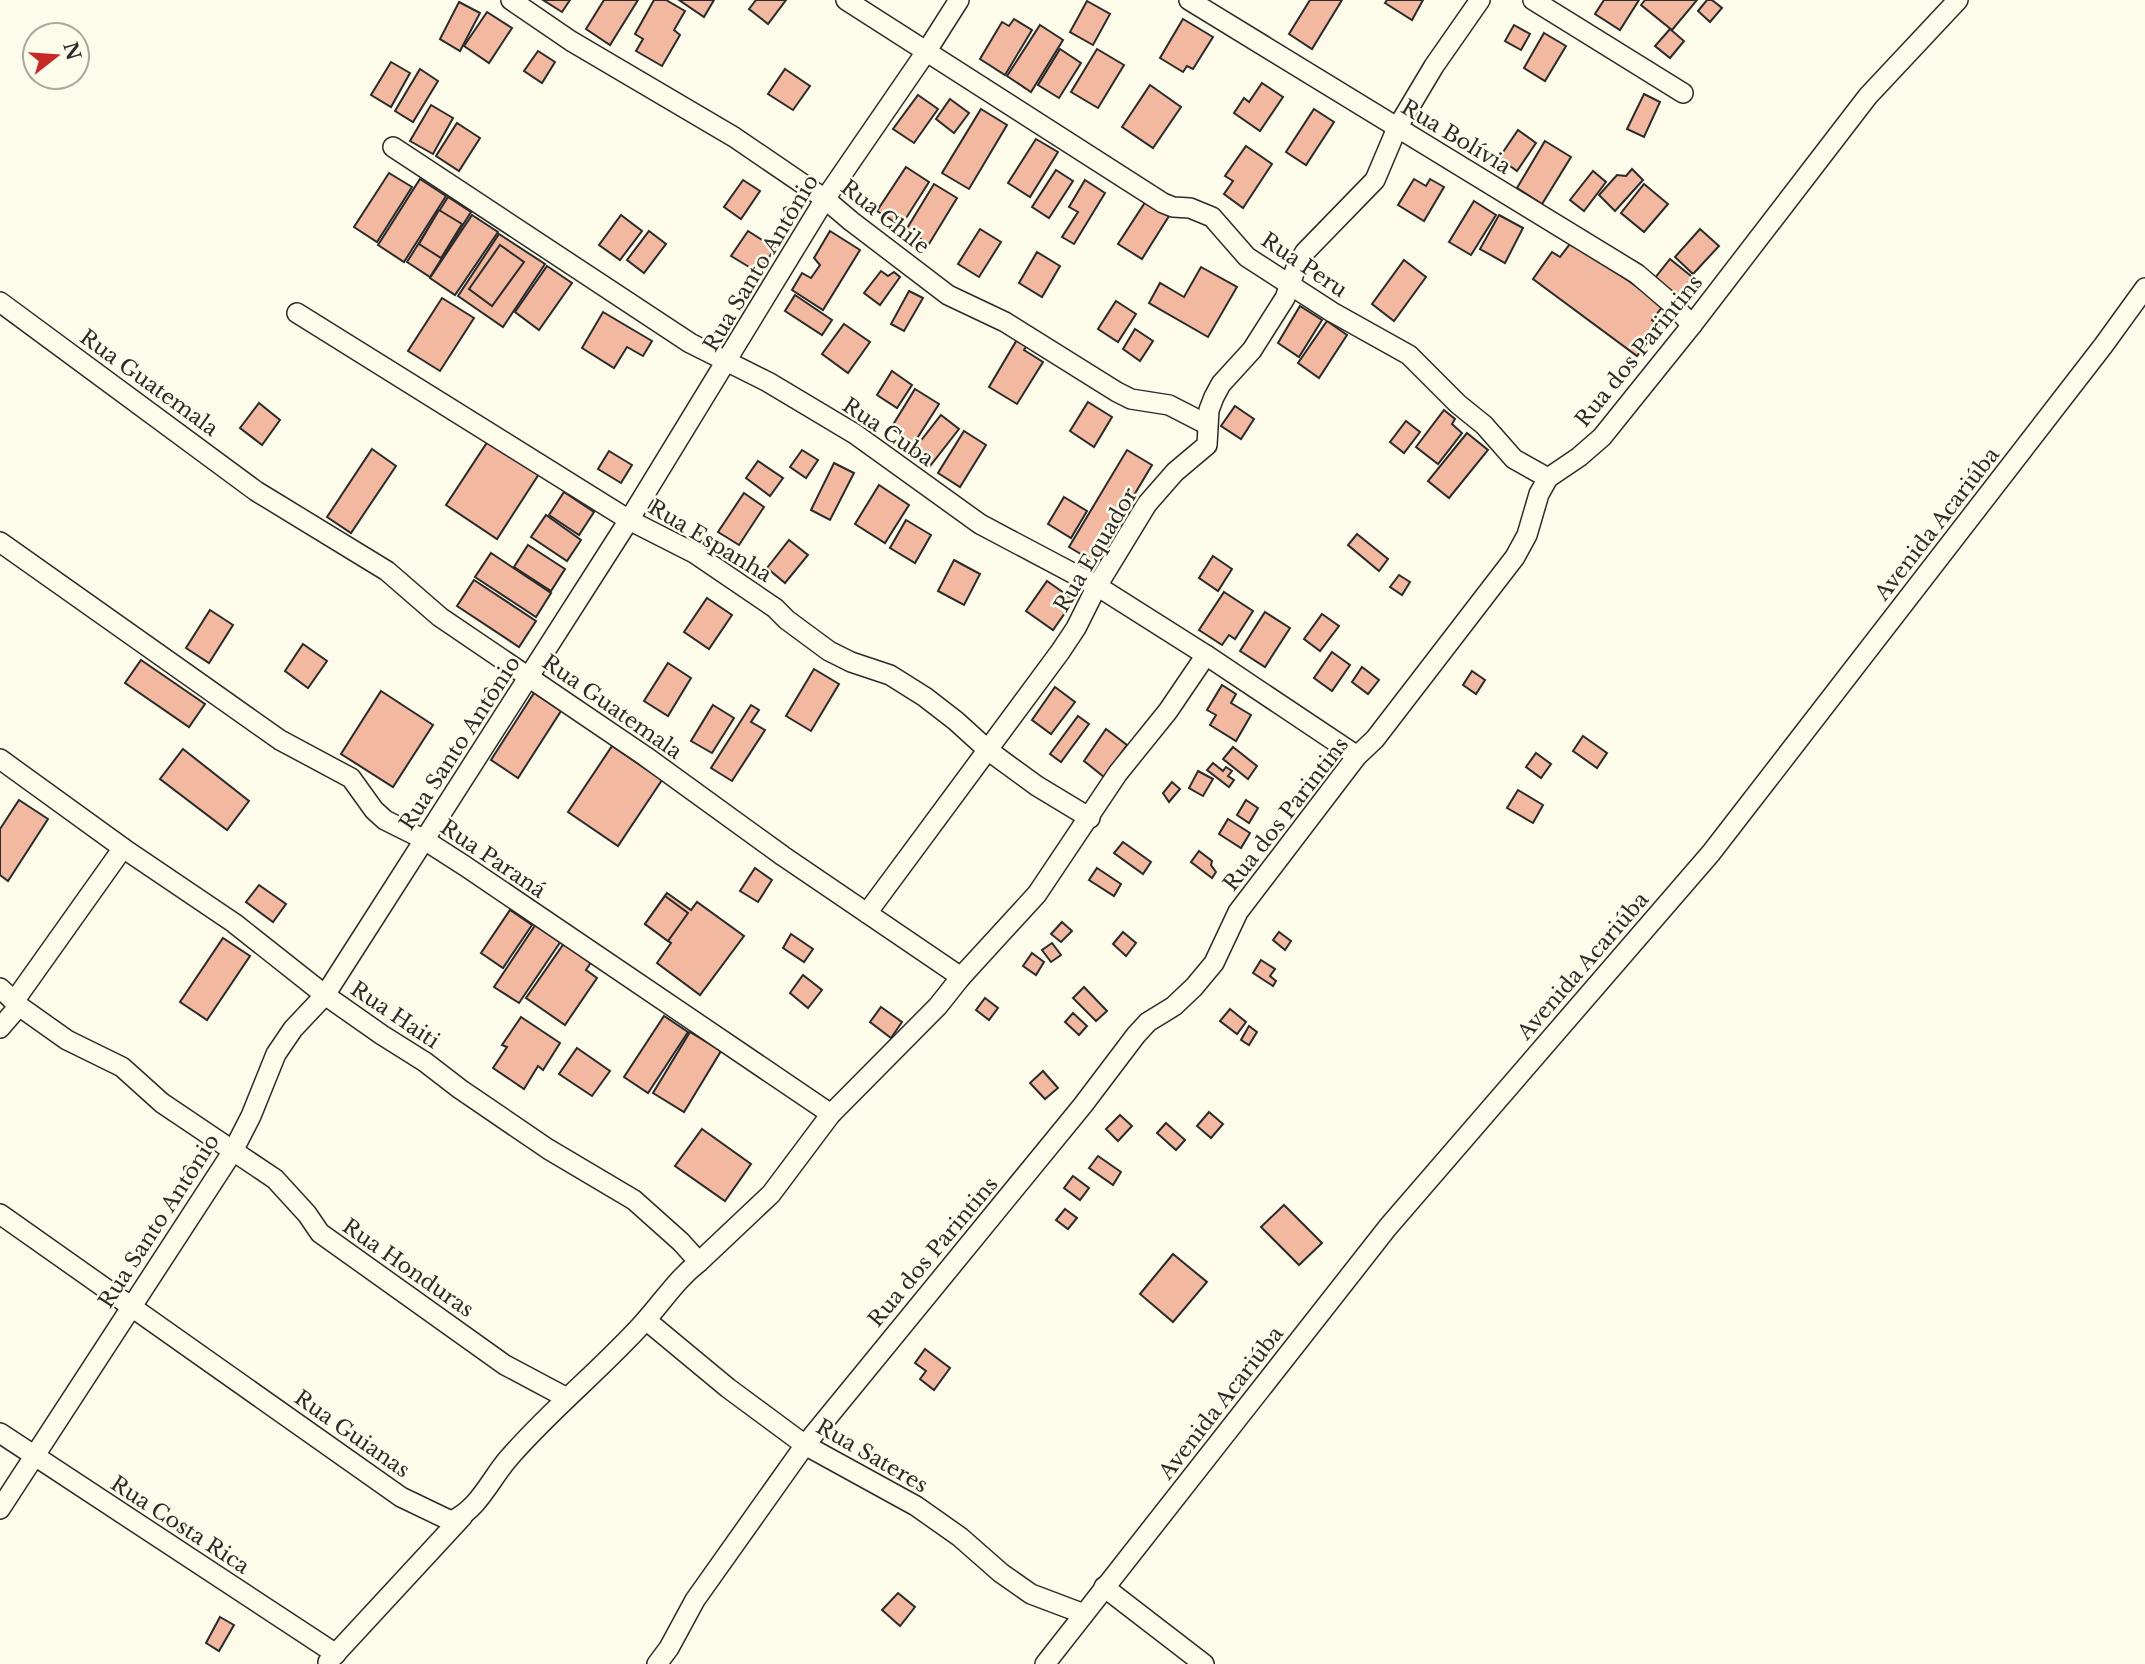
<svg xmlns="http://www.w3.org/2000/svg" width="2145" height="1664" font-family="'Libre Baskerville',serif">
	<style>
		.building { fill: #f2b8a0; stroke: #2b2b2b; stroke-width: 2 }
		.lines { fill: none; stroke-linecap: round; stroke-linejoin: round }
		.street-casing { stroke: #2b2b2b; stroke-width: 22 }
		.street { stroke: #fdfbea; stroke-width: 19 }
		.labels { text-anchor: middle; stroke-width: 5; stroke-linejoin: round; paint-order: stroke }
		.street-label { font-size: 21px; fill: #2b2b2b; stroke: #fdfbea }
	</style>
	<rect width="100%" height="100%" fill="#fdfbea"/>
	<g class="building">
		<polygon points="543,0 570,0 562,12"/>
		<polygon points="604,0 638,0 610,45 586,29"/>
		<polygon points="654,0 666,0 685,11 674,30 680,35 662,66 636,51 643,39 635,34"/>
		<polygon points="679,0 714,0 704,17"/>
		<polygon points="756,0 786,0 768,24 749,9"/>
		<polygon points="1310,0 1342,0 1312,49 1289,34"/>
		<polygon points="1387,0 1423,0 1412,20 1385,3"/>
		<polygon points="1604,0 1639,0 1620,30 1595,14"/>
		<polygon points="1645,0 1697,0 1672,30 1641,5"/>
		<polygon points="1707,0 1712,0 1722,8 1710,22 1698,11"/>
		<polygon points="1087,1 1110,14 1093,45 1070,32"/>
		<polygon points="459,2 480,13 460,51 440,39"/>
		<polygon points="487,12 512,28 489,63 464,46"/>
		<polygon points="1014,19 1032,30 1005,75 980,59 1002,22 1009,26"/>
		<polygon points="1183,19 1213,37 1193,69 1187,66 1183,72 1160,58"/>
		<polygon points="1040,25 1063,40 1031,92 1007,76"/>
		<polygon points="1514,25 1530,34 1521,50 1505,41"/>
		<polygon points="1670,29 1684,41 1670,58 1655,46"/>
		<polygon points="1544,33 1566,46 1545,81 1524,68"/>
		<polygon points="1060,49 1081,63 1059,98 1038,85"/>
		<polygon points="1097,49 1124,65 1098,108 1071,92"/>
		<polygon points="538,51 555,62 542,83 524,71"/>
		<polygon points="391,62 410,73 391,107 371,95"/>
		<polygon points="420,69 438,81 413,122 395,111"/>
		<polygon points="785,69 810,86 793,110 768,94"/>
		<polygon points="1262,83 1283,97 1260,131 1234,113 1244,98 1249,102"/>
		<polygon points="1150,85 1181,107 1153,148 1122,127"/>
		<polygon points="1644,94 1660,102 1644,137 1627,129"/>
		<polygon points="918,95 938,109 914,143 893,129"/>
		<polygon points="950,99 969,113 954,133 936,119"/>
		<polygon points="431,105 453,118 433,154 410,141"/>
		<polygon points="981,109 1007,125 969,189 942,173"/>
		<polygon points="1314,109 1334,122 1306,165 1286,152"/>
		<polygon points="457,123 480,138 459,171 436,156"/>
		<polygon points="1518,130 1536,143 1517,171 1499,158"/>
		<polygon points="1036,139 1058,152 1030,197 1008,183"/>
		<polygon points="1545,141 1571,157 1542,204 1517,188"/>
		<polygon points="1246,146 1272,164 1243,208 1224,194 1233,181 1225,176"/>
		<polygon points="906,167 929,182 901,226 877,211"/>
		<polygon points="1632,169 1643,180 1615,211 1599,195 1617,175 1626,176"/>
		<polygon points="1056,170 1073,181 1049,218 1032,207"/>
		<polygon points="1593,171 1606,182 1584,211 1570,200"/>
		<polygon points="389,173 412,187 377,242 354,227"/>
		<polygon points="420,179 446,196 404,262 378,245"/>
		<polygon points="1414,179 1426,186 1430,179 1444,187 1424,221 1398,205"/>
		<polygon points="743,180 760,191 741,219 724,207"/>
		<polygon points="1085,180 1105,193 1074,244 1062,237 1078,212 1069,207"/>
		<polygon points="934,184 957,198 929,244 906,230"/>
		<polygon points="1644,184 1668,204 1644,232 1621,213"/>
		<polygon points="448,197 471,212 430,277 407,262"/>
		<polygon points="1146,201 1169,216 1142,259 1118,244"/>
		<polygon points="1474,201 1496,215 1471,255 1449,242"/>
		<polygon points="439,210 462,224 441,258 419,244"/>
		<polygon points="472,215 498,232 455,295 430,278"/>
		<polygon points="621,215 642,231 620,260 599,245"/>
		<polygon points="1499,215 1523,228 1505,263 1480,249"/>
		<polygon points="980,229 1001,242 979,277 958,264"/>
		<polygon points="1700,229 1719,246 1693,274 1675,257"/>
		<polygon points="649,231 666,244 644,273 627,260"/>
		<polygon points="748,231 775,248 759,273 731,256"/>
		<polygon points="830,231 860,250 823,310 792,290 802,273 811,278 820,265 814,258"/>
		<polygon points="499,234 545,264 503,327 458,296"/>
		<polygon points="1573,240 1663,306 1652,320 1659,326 1637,356 1533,279 1552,252 1560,257"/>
		<polygon points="500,245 524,262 492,306 469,289"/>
		<polygon points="1037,252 1060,266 1042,297 1019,283"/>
		<polygon points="1670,259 1696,280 1682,299 1655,278"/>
		<polygon points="1404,260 1426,277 1394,321 1372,304"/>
		<polygon points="547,266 572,283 539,330 515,312"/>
		<polygon points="1201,267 1237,287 1208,337 1149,303 1160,283 1184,297"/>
		<polygon points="881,271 888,276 894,272 900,277 880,305 864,293"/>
		<polygon points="909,291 923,298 904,331 891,324"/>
		<polygon points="795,295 832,320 822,335 785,311"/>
		<polygon points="442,298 474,318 440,371 408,351"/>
		<polygon points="1116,301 1136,314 1118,342 1098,329"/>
		<polygon points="1300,306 1322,320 1299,357 1278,343"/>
		<polygon points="603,312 652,341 643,356 627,347 614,368 582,348"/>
		<polygon points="1327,321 1347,335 1319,378 1298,363"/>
		<polygon points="844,324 870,342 848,373 822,354"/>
		<polygon points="1135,329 1153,341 1140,361 1123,349"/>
		<polygon points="1018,338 1028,344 1024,350 1043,362 1017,404 989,387"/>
		<polygon points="892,371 912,385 897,408 877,395"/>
		<polygon points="915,389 939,404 914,443 891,428"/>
		<polygon points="1088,402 1112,417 1094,447 1070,431"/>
		<polygon points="259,403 280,420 262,445 240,428"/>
		<polygon points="1235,406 1254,419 1241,439 1221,426"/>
		<polygon points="1444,410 1455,419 1452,424 1462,433 1438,464 1416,447"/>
		<polygon points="941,415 959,429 930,466 912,452"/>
		<polygon points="1406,421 1420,432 1404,453 1390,442"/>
		<polygon points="964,431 986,445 960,487 938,473"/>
		<polygon points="1467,433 1488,450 1449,498 1428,481"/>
		<polygon points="488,441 539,474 497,539 446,505"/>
		<polygon points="372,449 396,466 351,533 327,517"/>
		<polygon points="802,450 818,460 806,478 790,467"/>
		<polygon points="1127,450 1152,465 1094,562 1069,547"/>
		<polygon points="609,451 632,465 621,483 598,469"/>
		<polygon points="758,461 783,478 770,496 746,478"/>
		<polygon points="834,463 854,473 830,520 811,510"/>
		<polygon points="879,485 909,505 885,543 855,524"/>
		<polygon points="564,492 594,512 579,535 549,515"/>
		<polygon points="744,493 764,507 739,545 718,532"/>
		<polygon points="1064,497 1087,511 1071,538 1048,524"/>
		<polygon points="546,515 581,540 567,561 531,537"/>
		<polygon points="906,520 931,535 915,563 890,548"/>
		<polygon points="1357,534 1388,559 1379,571 1348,545"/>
		<polygon points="789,540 808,555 785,583 767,568"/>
		<polygon points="528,545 565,569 551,591 514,567"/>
		<polygon points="491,553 551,593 536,617 475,577"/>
		<polygon points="1213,556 1232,569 1218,591 1199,578"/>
		<polygon points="954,560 980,574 964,605 938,591"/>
		<polygon points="1399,575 1410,582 1402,595 1390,587"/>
		<polygon points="474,580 536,621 519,647 457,606"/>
		<polygon points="1047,581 1074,600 1053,630 1026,611"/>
		<polygon points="1224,592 1253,611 1235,639 1229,635 1222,645 1199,630"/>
		<polygon points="707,598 732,615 709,649 684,632"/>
		<polygon points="210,610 233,625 209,663 186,648"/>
		<polygon points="1265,612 1290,628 1265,667 1240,651"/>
		<polygon points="1322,614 1339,626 1320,651 1304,639"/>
		<polygon points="303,644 327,661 308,688 285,671"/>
		<polygon points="1332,652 1350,665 1332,691 1314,678"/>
		<polygon points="141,660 205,704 189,727 125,683"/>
		<polygon points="668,663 691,678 668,716 644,701"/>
		<polygon points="1362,667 1379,680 1368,694 1352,682"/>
		<polygon points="814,669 839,684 811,731 786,716"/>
		<polygon points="1472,671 1485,680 1476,694 1463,685"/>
		<polygon points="1222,685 1236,694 1231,703 1251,715 1236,741 1210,725 1216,715 1207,710"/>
		<polygon points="1055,687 1075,702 1051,734 1032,720"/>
		<polygon points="381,691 433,725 393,787 341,754"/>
		<polygon points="534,693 561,711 518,778 491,760"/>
		<polygon points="713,705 734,718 712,753 691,741"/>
		<polygon points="751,705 759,710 751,722 765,730 732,781 711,768"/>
		<polygon points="1078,716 1089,724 1061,762 1050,754"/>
		<polygon points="1106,729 1127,745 1104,777 1084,761"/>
		<polygon points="1583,736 1607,753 1597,768 1573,751"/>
		<polygon points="612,746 662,780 618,846 568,812"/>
		<polygon points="1233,747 1257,766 1248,779 1223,759"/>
		<polygon points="183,749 249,801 227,830 160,779"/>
		<polygon points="1536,753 1551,764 1541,778 1526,767"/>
		<polygon points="1213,763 1223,771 1226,767 1232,771 1228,776 1234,780 1229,787 1207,770"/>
		<polygon points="1198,771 1213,779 1203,796 1189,788"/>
		<polygon points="1172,782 1180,789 1169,802 1163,793"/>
		<polygon points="1518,790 1543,805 1533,823 1507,808"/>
		<polygon points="19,800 48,819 8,881 0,875 0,829"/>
		<polygon points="1246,800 1258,808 1249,823 1237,815"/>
		<polygon points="1228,819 1250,833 1241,848 1219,834"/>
		<polygon points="1123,842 1151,862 1143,874 1114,853"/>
		<polygon points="1199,851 1212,861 1211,865 1216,872 1212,878 1191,862"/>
		<polygon points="755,868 772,880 758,902 740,891"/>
		<polygon points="1097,868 1121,884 1114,896 1089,880"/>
		<polygon points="259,885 286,904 273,922 246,902"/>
		<polygon points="667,893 691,910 697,902 744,936 700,995 657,963 671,943 645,924"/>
		<polygon points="665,896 688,913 668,941 645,924"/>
		<polygon points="510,910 532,925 503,968 481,953"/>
		<polygon points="1062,922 1072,931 1061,942 1051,934"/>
		<polygon points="536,924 561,941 519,1003 494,987"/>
		<polygon points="1123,932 1136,943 1126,956 1113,944"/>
		<polygon points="1279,932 1291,941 1285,950 1273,940"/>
		<polygon points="791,934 813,949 804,962 783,948"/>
		<polygon points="223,938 250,956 207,1020 180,1002"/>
		<polygon points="565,942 592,961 586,970 597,978 565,1025 526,998"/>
		<polygon points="1052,943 1061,955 1051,962 1042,950"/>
		<polygon points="1032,953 1044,962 1036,975 1023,966"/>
		<polygon points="1261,960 1275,969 1270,976 1276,981 1273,986 1253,973"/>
		<polygon points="803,975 822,990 808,1008 790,993"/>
		<polygon points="1084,987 1107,1011 1096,1021 1073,998"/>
		<polygon points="985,998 998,1008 989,1020 976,1010"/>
		<polygon points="881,1007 902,1022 891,1038 870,1022"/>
		<polygon points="1230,1009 1246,1022 1237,1034 1220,1021"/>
		<polygon points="1073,1013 1087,1026 1079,1035 1065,1022"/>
		<polygon points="664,1016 688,1032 648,1093 624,1077"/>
		<polygon points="521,1017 560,1043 543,1070 538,1066 524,1089 493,1068 507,1047 502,1045"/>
		<polygon points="1249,1026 1257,1032 1249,1045 1241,1040"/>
		<polygon points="690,1032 721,1051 684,1112 653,1093"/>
		<polygon points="577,1048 610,1071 592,1096 559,1074"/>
		<polygon points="1043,1071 1058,1088 1045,1099 1030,1083"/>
		<polygon points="1209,1112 1223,1124 1211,1138 1197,1126"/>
		<polygon points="1120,1115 1132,1126 1118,1141 1106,1129"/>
		<polygon points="1166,1123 1185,1140 1176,1150 1157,1133"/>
		<polygon points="702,1129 751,1164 725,1201 675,1166"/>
		<polygon points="1098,1156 1121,1172 1113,1185 1089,1168"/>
		<polygon points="1073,1176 1089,1188 1080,1200 1064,1188"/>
		<polygon points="1284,1205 1322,1243 1299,1265 1261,1227"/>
		<polygon points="1065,1209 1077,1218 1068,1229 1056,1220"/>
		<polygon points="1173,1254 1207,1282 1173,1322 1140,1294"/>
		<polygon points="925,1349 950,1368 934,1390 920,1379 926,1371 915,1363"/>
		<polygon points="898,1593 915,1607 900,1626 882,1610"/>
		<polygon points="220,1617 234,1625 219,1651 206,1643"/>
	</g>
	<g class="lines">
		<g class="street-casing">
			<g id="street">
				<polyline points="511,0 571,41 734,137 825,199 851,221 948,295 1005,322 1117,392 1131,399 1169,405 1206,424"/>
				<polyline points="846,0 1163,203 1173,207 1190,208 1212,217 1247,257 1332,312 1409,355 1458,404 1484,425 1514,459 1548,478"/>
				<polyline points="1189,0 1637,274 1672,304 1692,325"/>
				<polyline points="1533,0 1683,93"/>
				<polyline points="393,147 690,343 768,382 855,434 980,524 1097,586 1206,655 1357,756"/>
				<polyline points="0,302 256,491 387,571 440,617 645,756 783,856 961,977"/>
				<polyline points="297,313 629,520 694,553 775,608 787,620 829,651 851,662 890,675 925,697 956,721 989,751 1037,786 1090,818"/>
				<polyline points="0,542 280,740 351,778 374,810 385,820 423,839 465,866 831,1114"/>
				<path d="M0 759 123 848 234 923 325 995 382 1035 425 1062 460 1089 548 1149 634 1200 681 1242 699 1262C677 1279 663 1301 645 1321 602 1369 550 1410 508 1459 490 1480 478 1510 451 1521L401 1497 0 1214"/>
				<polyline points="867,913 1060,652 1076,628 1097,586 1147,504 1175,472 1207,445 1209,410 1214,397 1221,384 1252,350 1285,298 1297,265 1305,252 1375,180 1397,128 1434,66 1480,0"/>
				<polyline points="0,988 19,1006 67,1040 122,1067 162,1103 275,1179 307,1214 320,1233 505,1365 567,1398"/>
				<polyline points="15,1000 123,848"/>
				<polyline points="0,1028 19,1006"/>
				<polyline points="699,1262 771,1194 831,1114 938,1006 961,977 1037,894 1118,773 1168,711 1206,655"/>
				<polyline points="646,1320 728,1388 805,1445 916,1506 960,1537 1001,1573 1031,1594 1084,1614"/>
				<polyline points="0,1433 336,1654"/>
				<polyline points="0,1509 233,1151 251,1116 276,1054 293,1029 325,995 629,520 825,199 926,52 959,0"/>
				<polyline points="1104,1587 1204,1664"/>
				<polyline points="328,1662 463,1516"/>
				<polyline points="657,1664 669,1648 695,1600 805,1445 1083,1105 1136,1035 1148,1022 1174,1006 1194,987 1214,963 1238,912 1357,756 1375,739 1515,557 1527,535 1539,494 1548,478 1579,457 1602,437 1692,325 1868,96 1958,0"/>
				<polyline points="1045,1664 1388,1227 1711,853 2103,346 2145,288"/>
			</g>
		</g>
		<use href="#street" class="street"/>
	</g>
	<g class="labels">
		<g class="street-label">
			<text transform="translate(1456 137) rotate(31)" y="7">Rua Bolívia</text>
			<text transform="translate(885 217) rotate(38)" y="7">Rua Chile</text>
			<text transform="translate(761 263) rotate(-59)" y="7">Rua Santo Antônio</text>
			<text transform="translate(1304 265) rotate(34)" y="7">Rua Peru</text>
			<text transform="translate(1639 351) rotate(-51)" y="7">Rua dos Parintins</text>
			<text transform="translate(149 383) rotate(36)" y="7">Rua Guatemala</text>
			<text transform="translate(888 432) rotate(34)" y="7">Rua Cuba</text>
			<text transform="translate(1937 524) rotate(-52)" y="7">Avenida Acariúba</text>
			<text transform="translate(710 541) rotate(31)" y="7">Rua Espanha</text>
			<text transform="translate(1096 550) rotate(-59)" y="7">Rua Equador</text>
			<text transform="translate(612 707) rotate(35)" y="7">Rua Guatemala</text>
			<text transform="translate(460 743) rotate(-57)" y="7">Rua Santo Antônio</text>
			<text transform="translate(1286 814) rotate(-52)" y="7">Rua dos Parintins</text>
			<text transform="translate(493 859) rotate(34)" y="7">Rua Paraná</text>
			<text transform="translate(1583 966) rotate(-49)" y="7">Avenida Acariúba</text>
			<text transform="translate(395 1015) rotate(34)" y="7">Rua Haiti</text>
			<text transform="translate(159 1221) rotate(-57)" y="7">Rua Santo Antônio</text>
			<text transform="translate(933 1252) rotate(-50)" y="7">Rua dos Parintins</text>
			<text transform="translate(408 1268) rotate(35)" y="7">Rua Honduras</text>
			<text transform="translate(1221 1403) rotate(-52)" y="7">Avenida Acariúba</text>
			<text transform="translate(352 1434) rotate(35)" y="7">Rua Guianas</text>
			<text transform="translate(872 1456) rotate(30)" y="7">Rua Sateres</text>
			<text transform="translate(180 1525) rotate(33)" y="7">Rua Costa Rica</text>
		</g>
	</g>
	<g transform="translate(56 56) rotate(73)"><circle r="33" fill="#fdfbea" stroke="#a9a89e" stroke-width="2"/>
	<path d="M0-5L12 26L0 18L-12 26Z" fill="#c62828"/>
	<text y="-10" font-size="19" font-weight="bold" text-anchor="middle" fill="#2b2b2b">N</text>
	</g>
</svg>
